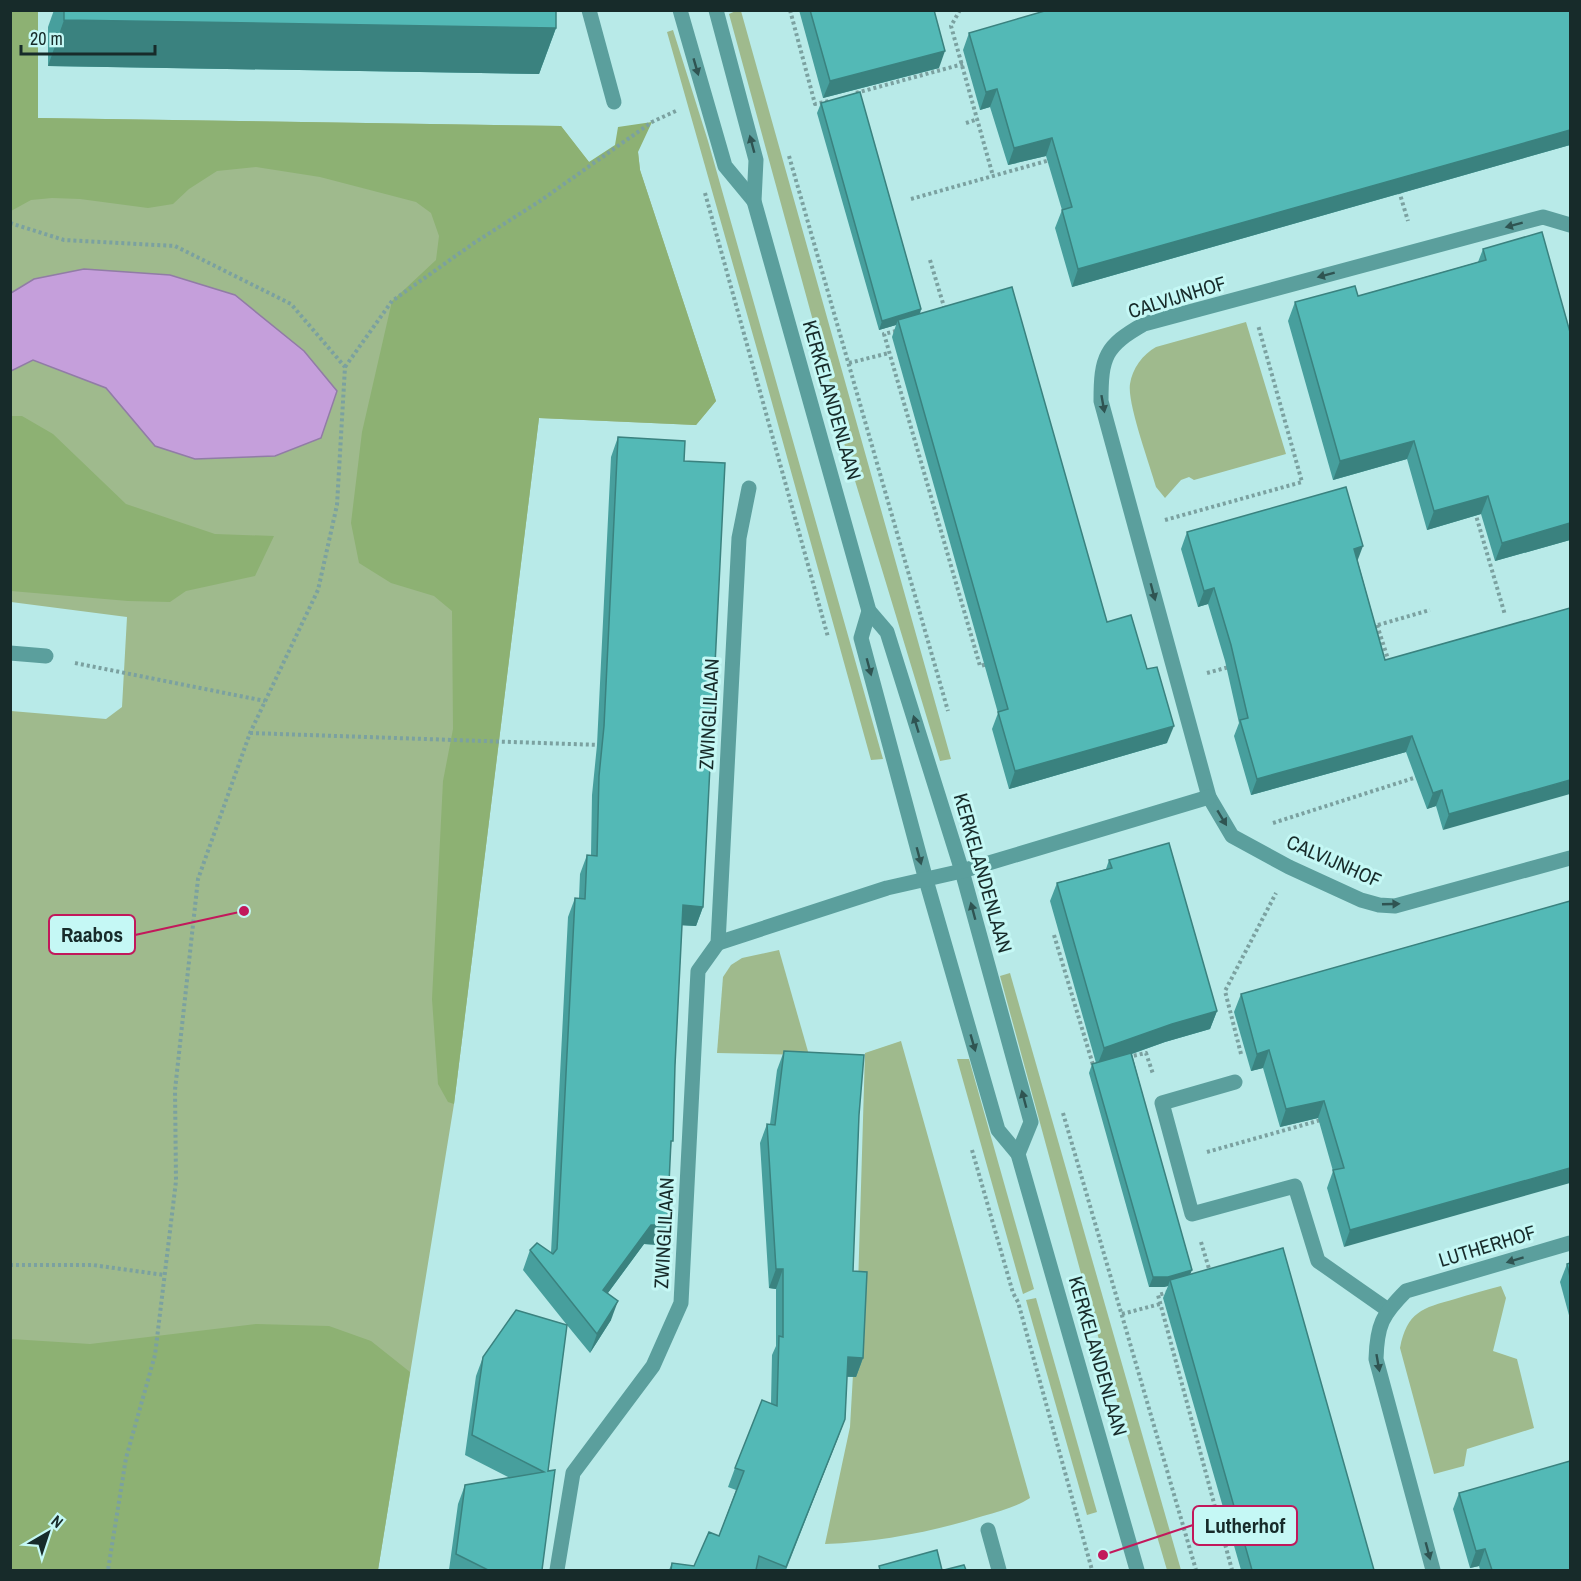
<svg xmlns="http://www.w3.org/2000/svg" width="1581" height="1581" font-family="'Archivo Narrow',sans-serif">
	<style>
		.green { fill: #9fba8d }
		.forest { fill: #8db173 }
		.water { fill: #c59fdb; stroke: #917ca6; stroke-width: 1.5 }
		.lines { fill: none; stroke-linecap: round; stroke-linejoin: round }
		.path { stroke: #7ba1a0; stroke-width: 4; stroke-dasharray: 3 3; stroke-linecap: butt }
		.minor { stroke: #5b9f9d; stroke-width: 15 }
		.wall { fill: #479f9d }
		.shaded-wall { fill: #3a827f }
		.building { fill: #53b9b6; stroke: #3a827f; stroke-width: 1.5 }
		.oneway { fill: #2f5452 }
		.labels { text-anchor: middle; stroke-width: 6; stroke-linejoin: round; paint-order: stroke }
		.street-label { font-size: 20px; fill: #172b2a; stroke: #c5f8f5 }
		.leader { fill: none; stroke: #c2185b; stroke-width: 2 }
		.callout-dot { fill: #c2185b; stroke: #c5f8f5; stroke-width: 2 }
		.callout { fill: #c5f8f5; stroke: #c2185b; stroke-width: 2 }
		.callout-label { font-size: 21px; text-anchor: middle; font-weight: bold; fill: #172b2a }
	</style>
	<rect width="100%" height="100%" fill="#b8eae8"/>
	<g class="green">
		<polygon points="738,10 741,11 951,759 940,761 846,451 830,383 729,14"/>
		<polygon points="673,30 708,141 883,759 871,760 764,374 667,32"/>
		<polygon points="11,103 38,118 561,126 589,162 638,152 640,170 716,401 696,425 539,418 454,1104 378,1570 11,1570 11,711 106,719 122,707 127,617 11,602"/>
		<path d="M1246 322 1286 454 1194 480 1189 477 1181 480 1165 498 1156 487C1150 465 1127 403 1130 384 1132 369 1143 354 1156 347Z"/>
		<polygon points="779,950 809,1055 717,1053 723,977 731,965 742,958"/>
		<polygon points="1010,973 1181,1570 1167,1570 1101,1347 1000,976"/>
		<path d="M901 1041 1030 1498C1016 1507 1000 1511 983 1516 932 1532 879 1542 825 1544L850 1427 858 1287 865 1053Z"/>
		<polygon points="957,1059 969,1059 1034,1289 1023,1294"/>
		<path d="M1501 1286 1506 1298 1493 1351 1517 1359 1534 1428 1467 1449 1464 1466 1434 1474 1400 1348C1407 1312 1422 1308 1455 1299 1470 1294 1486 1290 1501 1286Z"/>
		<polygon points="1036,1298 1097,1512 1087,1515 1026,1300"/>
	</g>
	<g class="forest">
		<polygon points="11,10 38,11 38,118 561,126 589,162 615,145 618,127 652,122 638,152 640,170 716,401 696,425 539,418 454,1104 448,1102 438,1084 432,999 443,781 453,729 452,611 434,596 391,583 359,563 351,523 362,432 392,301 436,260 439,236 431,213 416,202 320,177 256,167 217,171 189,189 173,204 148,208 80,199 52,198 31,200 11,211"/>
		<polygon points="11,416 22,416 53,434 126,504 215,534 274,536 255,576 186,591 170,602 128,601 11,591"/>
		<polygon points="256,1324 329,1326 371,1341 410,1372 378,1570 11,1570 11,1339 90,1344"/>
	</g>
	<polygon class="water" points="84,269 170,275 235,295 304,351 337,391 321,438 275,456 195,459 155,446 106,388 33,360 11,371 11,293 34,279"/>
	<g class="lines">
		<g class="path">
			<polyline points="790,10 815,104 829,101"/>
			<polyline points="960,10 951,26 993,176"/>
			<polyline points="856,93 963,64"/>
			<polyline points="966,123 978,119"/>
			<polyline points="789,156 948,711"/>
			<polyline points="1399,191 1408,221"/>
			<polyline points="705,193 828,637"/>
			<polyline points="911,199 1050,160"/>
			<polyline points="10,223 64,240 175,246 291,304 345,367 337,505 318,590 250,733 198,879 175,1090 176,1181 155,1355 126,1458 108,1570"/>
			<polyline points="930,260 945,310"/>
			<polyline points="896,331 884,334 980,666 988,664"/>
			<polyline points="849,363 889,353"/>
			<polyline points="345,367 392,301 474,243 540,201 652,122 678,110"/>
			<polyline points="1475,512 1505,615"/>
			<polyline points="1165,520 1302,482 1258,325"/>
			<polyline points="1377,625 1389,662"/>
			<polyline points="1378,625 1430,610"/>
			<polyline points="75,663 265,701"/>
			<polyline points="1207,673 1229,667"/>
			<polyline points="250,733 600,745"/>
			<polyline points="1273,823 1420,776"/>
			<polyline points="1054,935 1093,1065 1095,1065"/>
			<polyline points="1241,1054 1225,991 1276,893"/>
			<polyline points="1128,1057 1146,1053 1153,1074"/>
			<polyline points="1063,1113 1196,1570"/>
			<polyline points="972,1150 1013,1293 1018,1302 1092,1570"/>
			<polyline points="1207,1152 1321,1120"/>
			<polyline points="1201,1242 1210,1272"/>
			<polyline points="10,1265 93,1265 164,1275"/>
			<polyline points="1169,1292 1158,1295 1232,1570"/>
			<polyline points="1122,1314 1160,1304"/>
		</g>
		<g class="minor">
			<polyline points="589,10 614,102"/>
			<polyline points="680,10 725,166 754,201"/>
			<polyline points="716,10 756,160 754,201 869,611 887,632 962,871 1031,1122 1018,1154"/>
			<path d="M1570 225 1543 217 1144 324C1105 346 1101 357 1101 401L1209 797 1232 836 1289 867 1361 900 1379 905 1395 906 1570 858"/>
			<polyline points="869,611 861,638 926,880 998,1130 1018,1154 1137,1570"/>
			<polyline points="10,653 46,656"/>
			<polyline points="718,943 887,888 962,871 1209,797"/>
			<polyline points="1235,1082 1162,1103 1192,1214 1295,1186 1318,1261 1388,1310"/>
			<polyline points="988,1530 999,1570"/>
			<polyline points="557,1570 573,1473 653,1366 681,1303 698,971 718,943 739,538 749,488"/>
			<path d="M1433 1570 1376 1359C1377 1325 1382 1315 1406 1291L1570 1243"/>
		</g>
	</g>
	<g class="wall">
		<polygon points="54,10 556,10 556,28 539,74 48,66 48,27"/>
		<polygon points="799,10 934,10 939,68 823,98"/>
		<polygon points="1570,10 1570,145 1072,287 1055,228 1062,210 1046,156 1008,165 990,107 980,110 963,50 969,33"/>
		<polygon points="821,103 921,309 920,314 1107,622 1167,743 1009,789 992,729 998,713 892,337 896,325 879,330 817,113"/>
		<polygon points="1483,249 1570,332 1570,540 1495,561 1481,514 1427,530 1407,459 1333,480 1288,321 1295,302 1358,296 1478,262"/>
		<polygon points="618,437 684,461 703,907 696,926 682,925 671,1149 660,1245 644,1244 608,1293 611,1320 590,1353 567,1325 548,1471 542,1570 449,1570 458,1504 465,1485 510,1478 465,1455 476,1376 483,1357 567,1325 523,1270 530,1250 551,1253 568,917 575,898 579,898 580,874 587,855 591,855 592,795 597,745 611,457"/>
		<polygon points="1187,532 1358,562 1385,660 1570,608 1443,830 1436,806 1427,809 1406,752 1251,795 1234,736 1239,723 1225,661 1208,604 1198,607 1181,549"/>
		<polygon points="1109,860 1217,1011 1210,1029 1165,1042 1132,1054 1190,1275 1374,1570 1241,1570 1163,1298 1168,1286 1164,1287 1149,1287 1089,1073 1092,1064 1096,1063 1050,901 1057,883 1106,869"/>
		<polygon points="1570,901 1344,1247 1327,1188 1333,1171 1318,1118 1280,1127 1263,1068 1251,1071 1234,1012 1241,994"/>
		<polygon points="784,1051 859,1115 853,1271 863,1358 856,1377 847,1377 845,1419 786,1570 669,1570 672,1563 694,1566 719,1536 736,1490 728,1487 735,1468 771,1403 772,1355 776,1346 776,1289 769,1288 760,1143 767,1124 770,1124 777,1070"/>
		<polygon points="1570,1263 1570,1319 1560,1282 1567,1264"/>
		<polygon points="1459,1493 1570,1570 1480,1570 1479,1566 1470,1568 1453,1509"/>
	</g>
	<g class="shaded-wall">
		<polygon points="64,20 556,28 539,74 48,66"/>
		<polygon points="945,51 939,68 823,98 830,81"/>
		<polygon points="997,89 990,107 980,110 986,92"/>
		<polygon points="1570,130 1570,145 1072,287 1078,269"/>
		<polygon points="1052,138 1046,156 1008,165 1014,148"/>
		<polygon points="921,309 918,319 898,320 896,325 879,330 882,321"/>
		<polygon points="1414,441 1407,459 1333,480 1340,461"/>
		<polygon points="1488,496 1481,514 1427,530 1434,511"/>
		<polygon points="1570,523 1570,540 1495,561 1502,543"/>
		<polygon points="1363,546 1357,562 1354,549"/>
		<polygon points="1214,588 1208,604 1198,607 1204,591"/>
		<polygon points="1174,726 1167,743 1009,789 1015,771"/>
		<polygon points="1412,736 1406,752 1251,795 1257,779"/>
		<polygon points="1570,780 1570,794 1443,830 1449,814"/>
		<polygon points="1442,790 1436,806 1427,809 1433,793"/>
		<polygon points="683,905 703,907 696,926 676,925"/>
		<polygon points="1217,1011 1210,1029 1165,1042 1097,1066 1104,1048 1172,1024"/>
		<polygon points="1269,1050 1263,1068 1251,1071 1257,1054"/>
		<polygon points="1324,1101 1318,1118 1280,1127 1286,1109"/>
		<polygon points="1570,1168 1570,1183 1344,1247 1350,1230"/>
		<polygon points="651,1225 667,1225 660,1245 644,1244 596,1309 603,1290"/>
		<polygon points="776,1269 783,1269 776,1289 769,1288"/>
		<polygon points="1192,1270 1188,1280 1170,1280 1168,1286 1164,1287 1149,1287 1153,1277"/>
		<polygon points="618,1301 611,1320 590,1353 597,1334"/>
		<polygon points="848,1357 863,1358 856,1377 841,1376"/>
		<polygon points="845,1419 838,1438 785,1570"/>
		<polygon points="1485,1549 1479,1566 1470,1568 1476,1551"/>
	</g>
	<g class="building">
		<polygon points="64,10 556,10 556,28 64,20"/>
		<polygon points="810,10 934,10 945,51 830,81"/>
		<polygon points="1048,10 1570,10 1570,130 1078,269 1062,210 1072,207 1052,138 1014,148 997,89 986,92 969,33"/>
		<polygon points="860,92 921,309 882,321 821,103"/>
		<polygon points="1542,232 1570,332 1570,523 1502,543 1488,496 1434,511 1414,441 1340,461 1295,302 1355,286 1358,296 1426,277 1486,260 1483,249"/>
		<polygon points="1012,287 1107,622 1131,615 1147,669 1157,667 1174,726 1015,771 998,712 1008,709 898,320"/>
		<polygon points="618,437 685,441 684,461 725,463 703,907 683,905 675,1065 673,1141 671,1141 667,1225 651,1225 603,1290 618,1301 597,1334 530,1250 537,1243 553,1254 557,1249 575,898 585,899 587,855 597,856 599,776 604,726"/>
		<polygon points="1346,487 1363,546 1354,549 1385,660 1570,608 1570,780 1449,814 1442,790 1433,793 1412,736 1257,779 1240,720 1248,718 1231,645 1214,588 1204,591 1187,532"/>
		<polygon points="1169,843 1217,1011 1172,1024 1104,1048 1057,883 1112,868 1109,860"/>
		<polygon points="1570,901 1570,1168 1350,1230 1333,1170 1344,1168 1324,1101 1286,1109 1269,1050 1257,1054 1241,994"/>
		<polygon points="784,1051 864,1055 859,1115 853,1271 867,1272 863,1358 848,1357 845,1419 786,1567 759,1556 756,1570 671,1570 672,1563 694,1566 709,1532 719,1536 744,1471 735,1468 762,1400 777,1406 779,1336 783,1337 783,1269 776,1269 767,1124 775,1125"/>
		<polygon points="1131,1053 1192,1270 1168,1277 1153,1277 1092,1064"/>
		<polygon points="1283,1248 1374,1570 1252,1570 1170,1280"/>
		<polygon points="1570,1263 1570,1277 1567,1264"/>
		<polygon points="516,1310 567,1325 548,1471 555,1470 542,1570 488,1570 456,1554 465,1485 544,1472 472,1435 483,1357"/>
		<polygon points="1570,1461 1570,1570 1492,1570 1485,1549 1476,1551 1459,1493"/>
		<polygon points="937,1550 942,1570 880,1570 879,1566"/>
		<polygon points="964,1565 966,1570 944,1570"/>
	</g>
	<defs><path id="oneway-solid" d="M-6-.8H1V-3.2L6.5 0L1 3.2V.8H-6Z" transform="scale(1.5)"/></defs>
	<g class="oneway">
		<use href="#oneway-solid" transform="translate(696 67) rotate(74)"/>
		<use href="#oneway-solid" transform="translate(752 144) rotate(-105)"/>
		<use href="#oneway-solid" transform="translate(1514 225) rotate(165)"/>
		<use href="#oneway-solid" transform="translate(1326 275) rotate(165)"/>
		<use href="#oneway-solid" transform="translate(1103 404) rotate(80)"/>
		<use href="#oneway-solid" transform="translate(1153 592) rotate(75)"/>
		<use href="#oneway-solid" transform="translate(869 667) rotate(75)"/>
		<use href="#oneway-solid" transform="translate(916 724) rotate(-107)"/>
		<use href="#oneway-solid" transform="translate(1222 818) rotate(59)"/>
		<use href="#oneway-solid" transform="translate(919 856) rotate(75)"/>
		<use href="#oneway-solid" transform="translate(1391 904) rotate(-2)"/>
		<use href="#oneway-solid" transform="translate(973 911) rotate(-105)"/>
		<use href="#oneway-solid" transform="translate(973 1043) rotate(74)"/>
		<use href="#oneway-solid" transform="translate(1024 1099) rotate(-105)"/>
		<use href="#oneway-solid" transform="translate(1515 1260) rotate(163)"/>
		<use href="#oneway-solid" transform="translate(1378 1363) rotate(80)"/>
		<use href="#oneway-solid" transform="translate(1428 1551) rotate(75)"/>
	</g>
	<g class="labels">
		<g class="street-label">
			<text transform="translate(1177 297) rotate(-17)" y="7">CALVIJNHOF</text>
			<text transform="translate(832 400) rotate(74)" y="7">KERKELANDENLAAN</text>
			<text transform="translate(709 714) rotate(-87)" y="7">ZWINGLILAAN</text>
			<text transform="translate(1334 861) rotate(24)" y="7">CALVIJNHOF</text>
			<text transform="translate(983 873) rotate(74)" y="7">KERKELANDENLAAN</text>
			<text transform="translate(664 1233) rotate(-87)" y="7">ZWINGLILAAN</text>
			<text transform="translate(1487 1246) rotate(-17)" y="7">LUTHERHOF</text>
			<text transform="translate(1098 1356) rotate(74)" y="7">KERKELANDENLAAN</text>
		</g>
	</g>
	<path class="leader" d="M244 911L135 935M1103 1555L1193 1525"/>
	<g class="callout-dot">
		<circle cx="244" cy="911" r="6"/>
		<circle cx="1103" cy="1555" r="6"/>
	</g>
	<g class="callout">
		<rect x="49" y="915" width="86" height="39" rx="6"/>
		<rect x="1193" y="1506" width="104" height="39" rx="6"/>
	</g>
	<g class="callout-label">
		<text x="92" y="942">Raabos</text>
		<text x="1245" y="1533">Lutherhof</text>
	</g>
	<rect width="1581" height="1581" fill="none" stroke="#172b2a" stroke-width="24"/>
	<g transform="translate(48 1533) rotate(39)" stroke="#c5f8f5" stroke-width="4.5" paint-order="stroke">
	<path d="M0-4.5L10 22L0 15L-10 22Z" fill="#172b2a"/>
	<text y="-9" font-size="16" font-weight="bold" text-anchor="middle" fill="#172b2a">N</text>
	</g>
	<path d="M21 45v9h134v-9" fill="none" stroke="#172b2a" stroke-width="3"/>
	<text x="30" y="45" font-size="18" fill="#172b2a" stroke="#c5f8f5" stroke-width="4.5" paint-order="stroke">20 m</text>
</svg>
